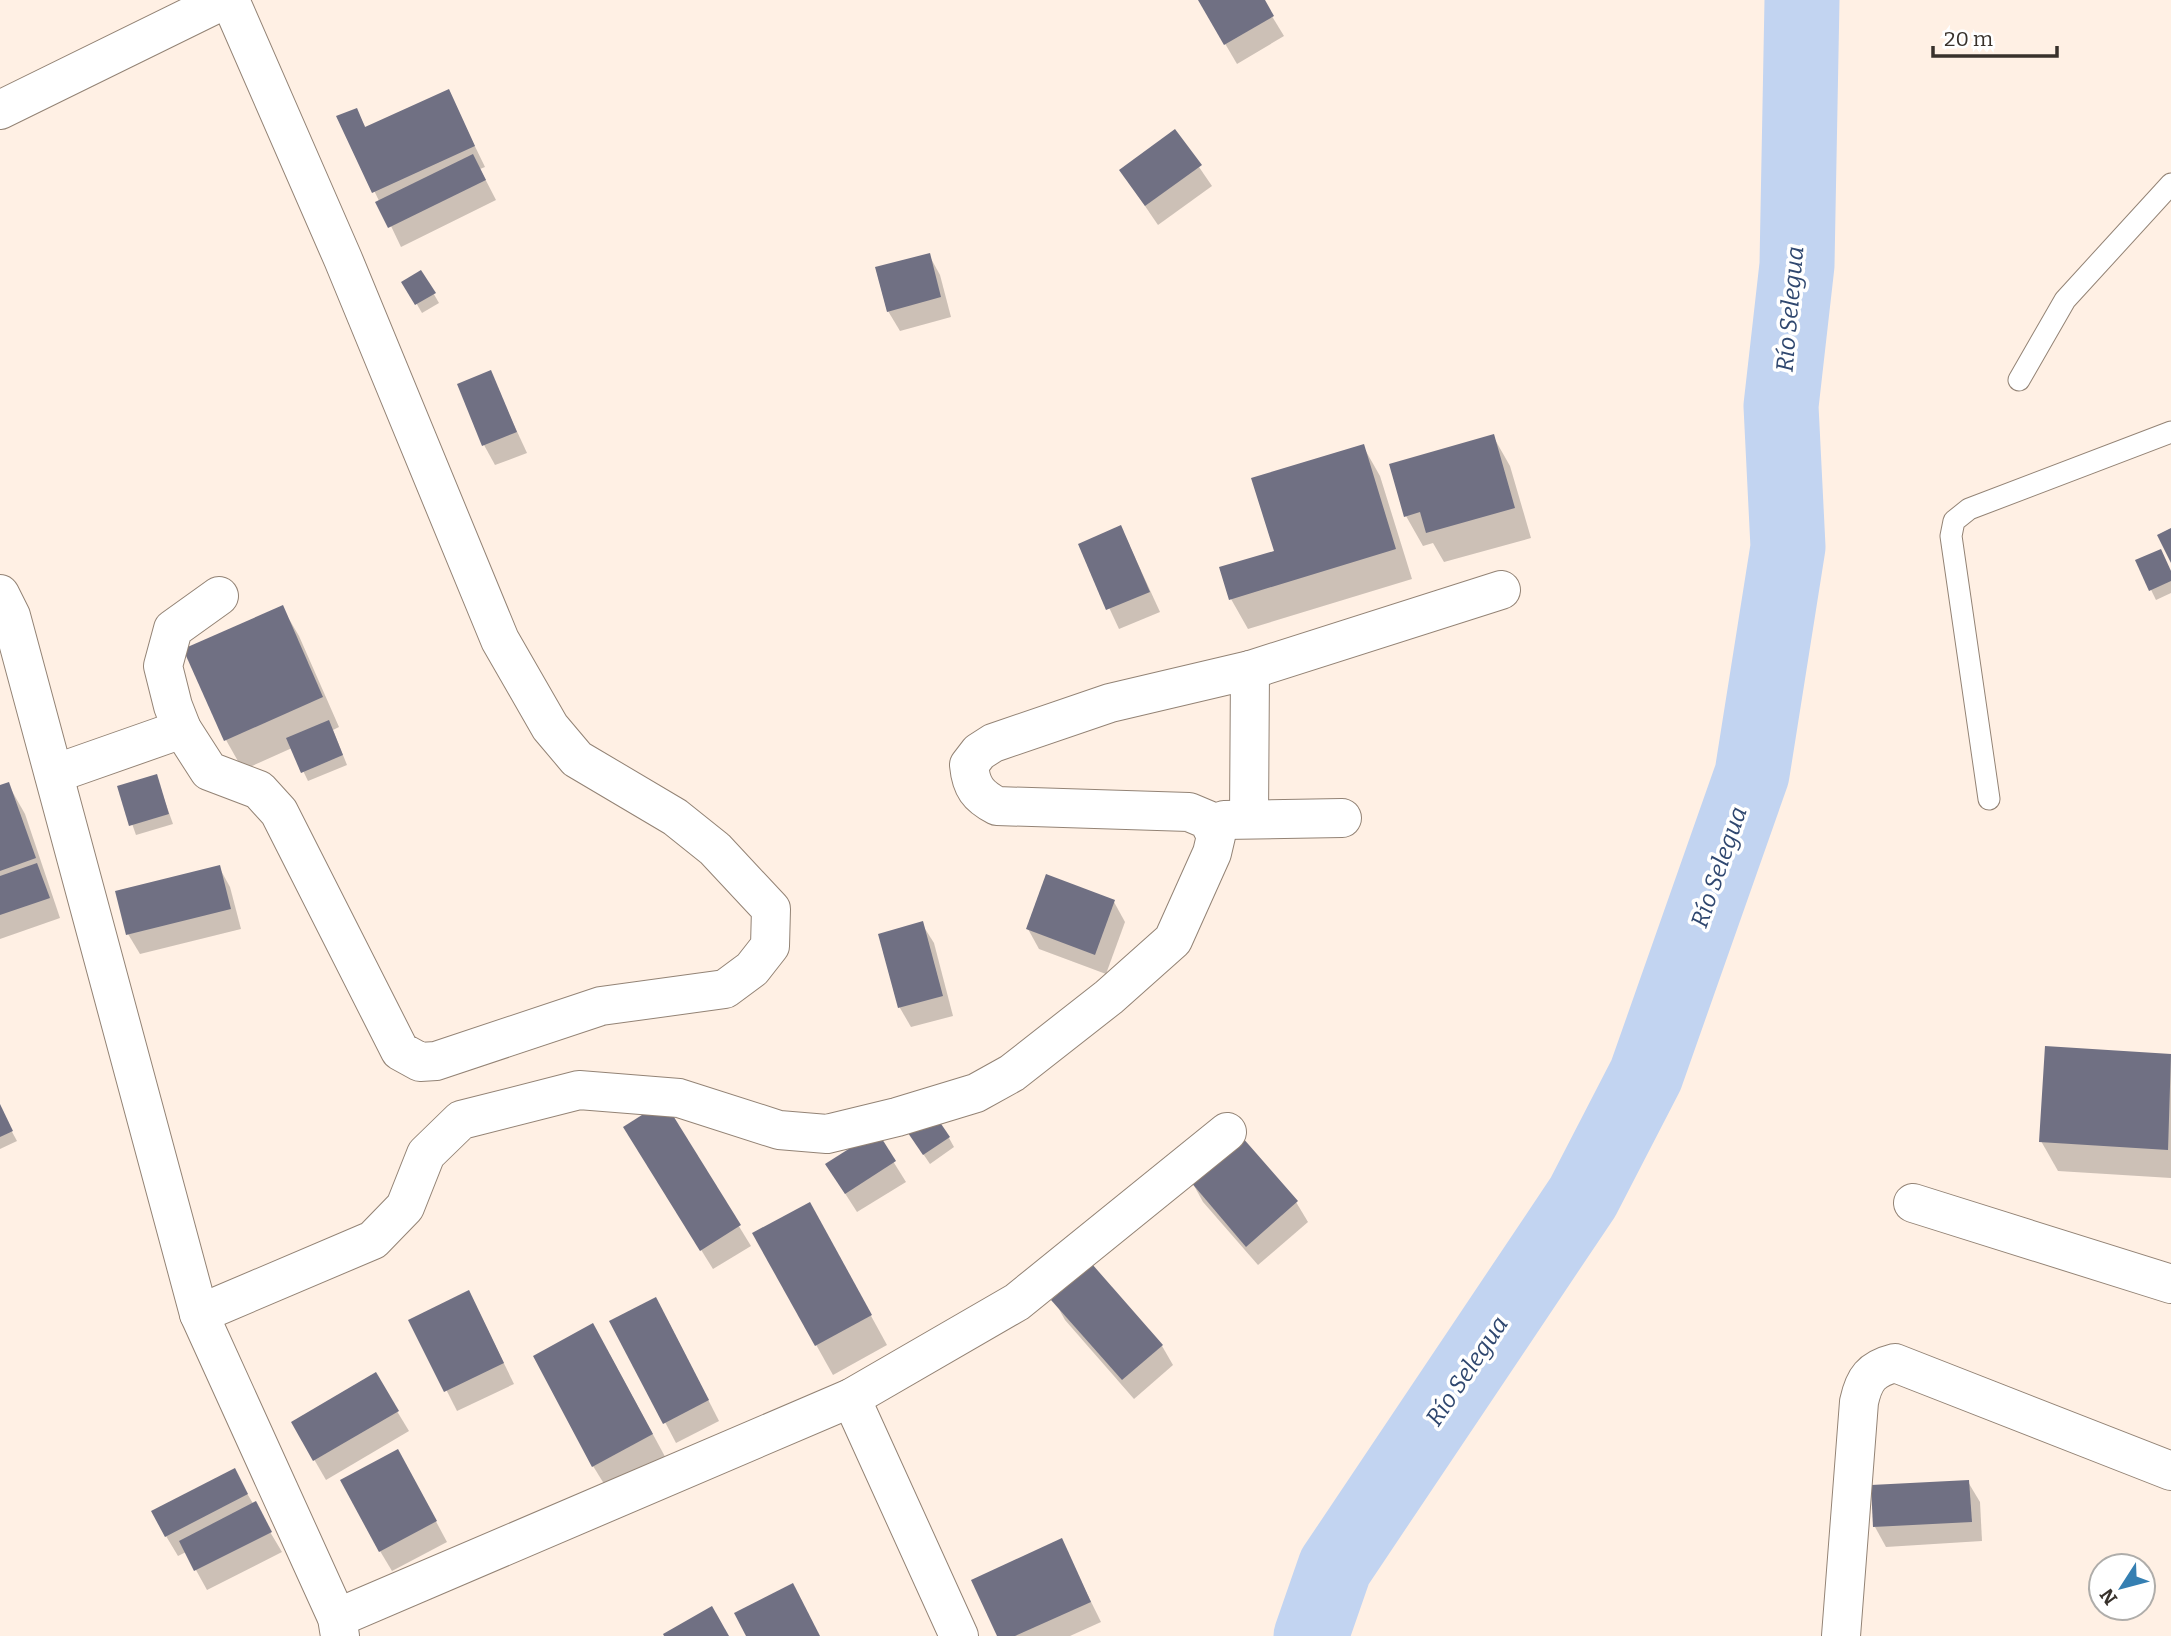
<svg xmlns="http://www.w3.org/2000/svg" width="2171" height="1636" font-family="Bitter,serif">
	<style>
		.shadow { fill: #0003 }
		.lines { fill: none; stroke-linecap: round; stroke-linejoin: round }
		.river { stroke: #c2d4f1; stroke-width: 75 }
		.building { fill: #707083 }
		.service-casing { stroke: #938375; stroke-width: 23 }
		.minor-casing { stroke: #938375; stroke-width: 40 }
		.service { stroke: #fff; stroke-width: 21 }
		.minor { stroke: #fff; stroke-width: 38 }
		.labels { text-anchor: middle; stroke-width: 7; stroke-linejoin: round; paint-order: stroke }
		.water-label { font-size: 24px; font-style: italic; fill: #2f476f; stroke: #fff }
	</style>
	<rect width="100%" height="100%" fill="#fff0e4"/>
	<g class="shadow">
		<polygon points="1262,0 1284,36 1237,64 1200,1"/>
		<polygon points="448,91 485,167 480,169 496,200 401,247 339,117 356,110 366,128"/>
		<polygon points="1175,132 1212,186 1158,225 1121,171"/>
		<polygon points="929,255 940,275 951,317 900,331 888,311"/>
		<polygon points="421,272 439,303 422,313 404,282"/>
		<polygon points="490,373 527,453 495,465 484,445"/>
		<polygon points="1493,436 1510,466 1531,538 1444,562 1433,543 1423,546 1406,516"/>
		<polygon points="1363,446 1380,476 1412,579 1248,629 1231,599 1276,552"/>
		<polygon points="1121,527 1160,612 1119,629 1080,545"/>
		<polygon points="2137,561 2171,573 2171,593 2156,600"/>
		<polygon points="282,607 299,636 339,727 333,730 347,765 308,781 292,748 243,770 226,740"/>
		<polygon points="156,776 173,824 136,835 119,787"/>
		<polygon points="8,784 25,814 60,918 0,939 0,787"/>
		<polygon points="219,867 230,887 241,929 140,954 128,934"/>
		<polygon points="1114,902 1125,922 1106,974 1039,949 1028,929"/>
		<polygon points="922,924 934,943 953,1016 911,1027 900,1008 880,935"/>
		<polygon points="2046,1048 2171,1056 2171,1178 2058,1171 2041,1141"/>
		<polygon points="664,1104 751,1246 713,1269 637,1147"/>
		<polygon points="0,1110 17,1141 0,1149"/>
		<polygon points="876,1134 906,1182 857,1212 839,1184"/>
		<polygon points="949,1138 954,1147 930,1164 913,1139"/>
		<polygon points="1192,1182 1296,1202 1308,1222 1258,1265 1203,1202"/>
		<polygon points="754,1234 826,1234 887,1345 833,1375"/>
		<polygon points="1054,1300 1162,1346 1173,1365 1134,1399 1065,1320"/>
		<polygon points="479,1312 514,1384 457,1411 411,1320"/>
		<polygon points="667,1319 719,1421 676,1443 612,1321"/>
		<polygon points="610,1355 669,1464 611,1495 593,1466"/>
		<polygon points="375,1375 409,1431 326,1480 293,1423"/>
		<polygon points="409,1471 447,1542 392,1571 380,1551"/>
		<polygon points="1968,1482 1980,1502 1982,1541 1886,1547 1875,1527"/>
		<polygon points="245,1490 282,1552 207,1590 186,1552 178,1556 166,1536"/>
		<polygon points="1061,1541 1101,1622 1070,1636 998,1636"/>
	</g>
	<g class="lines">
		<polyline class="river" points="1311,1636 1335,1567 1583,1197 1646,1075 1752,774 1788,547 1781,406 1797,265 1802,0"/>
	</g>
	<g class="building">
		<polygon points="1198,0 1265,0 1274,16 1224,45"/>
		<polygon points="449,89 475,146 372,193 336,116 357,108 365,127"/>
		<polygon points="1175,129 1202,165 1145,206 1119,170"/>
		<polygon points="473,154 486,180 388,228 375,202"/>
		<polygon points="930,253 941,297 887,312 875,267"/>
		<polygon points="421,270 436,293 415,305 401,282"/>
		<polygon points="491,370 517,432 482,446 457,384"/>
		<polygon points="1494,434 1515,508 1426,533 1420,512 1404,517 1389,464"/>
		<polygon points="1364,444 1396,549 1229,600 1219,567 1274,551 1251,478"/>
		<polygon points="1121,525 1150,592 1106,610 1078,544"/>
		<polygon points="2171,528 2171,563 2157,535"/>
		<polygon points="2161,549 2171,571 2171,581 2149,591 2135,560"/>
		<polygon points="283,605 323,697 224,741 183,649"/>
		<polygon points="329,720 343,755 301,773 286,738"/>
		<polygon points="157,774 169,814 129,826 117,786"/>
		<polygon points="9,782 36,858 0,871 0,785"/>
		<polygon points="37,863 50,898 0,915 0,876"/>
		<polygon points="220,865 231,909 126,935 115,891"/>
		<polygon points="1046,874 1115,900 1095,955 1026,929"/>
		<polygon points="923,921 943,996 898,1008 878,934"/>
		<polygon points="2045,1046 2171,1054 2168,1150 2039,1142"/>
		<polygon points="664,1101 741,1225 700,1251 623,1127"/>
		<polygon points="0,1104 13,1131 0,1137"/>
		<polygon points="933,1112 950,1137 923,1155 906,1130"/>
		<polygon points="877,1131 896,1161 845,1194 825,1164"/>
		<polygon points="1242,1137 1298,1201 1246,1247 1190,1181"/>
		<polygon points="810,1202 872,1315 815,1346 752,1233"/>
		<polygon points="1092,1264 1163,1345 1122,1380 1051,1300"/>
		<polygon points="469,1290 504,1363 444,1392 408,1320"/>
		<polygon points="656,1297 709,1400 663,1424 609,1321"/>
		<polygon points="593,1323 653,1434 592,1467 533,1356"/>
		<polygon points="376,1372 399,1411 313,1461 291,1422"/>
		<polygon points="398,1449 437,1521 379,1552 340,1480"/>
		<polygon points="235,1468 248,1494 165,1537 151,1511"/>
		<polygon points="1969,1480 1972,1522 1873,1527 1871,1485"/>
		<polygon points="256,1501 272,1532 194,1571 179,1541"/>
		<polygon points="1062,1538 1091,1602 1015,1636 997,1636 971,1580"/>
		<polygon points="793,1583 820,1636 746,1636 734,1613"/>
		<polygon points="712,1606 729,1636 664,1636 663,1634"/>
	</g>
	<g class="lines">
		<g class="service-casing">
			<g id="service">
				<polyline points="2019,380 2065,300 2171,184"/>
				<polyline points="1989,799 1951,536 1954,521 1969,509 2171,432"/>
			</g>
		</g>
		<g class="minor-casing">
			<g id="minor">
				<polyline points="0,110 224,0"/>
				<polyline points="0,594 11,616 199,1314 337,1618 340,1636"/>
				<polyline points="219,596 173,629 163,666 173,706 182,729 209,771 259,790 279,812 400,1051 420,1062 436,1061 601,1006 725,989 752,969 770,946 771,909 715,849 675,817 577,759 550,727 500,640 343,259 230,0"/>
				<polyline points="54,774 182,729"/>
				<polyline points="1249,819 1250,670"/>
				<polyline points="1224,820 1342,818"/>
				<polyline points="1913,1203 2171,1284"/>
				<path d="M199 1314 373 1240 405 1207 426 1154 461 1120 579 1090 679 1098 779 1130 827 1134 897 1117 976 1093 1012 1073 1109 997 1173 940 1212 853 1216 836 1208 820 1189 812 997 806C978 796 971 787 969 765L979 752 993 743 1110 703 1250 670 1501 590"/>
				<polyline points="851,1398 959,1636"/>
				<polyline points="337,1618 851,1398 1017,1302 1227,1132"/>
				<path d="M1841 1636 1859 1402C1864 1379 1871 1369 1895 1363L2171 1471"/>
			</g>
		</g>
		<use href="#service" class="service"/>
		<use href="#minor" class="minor"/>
	</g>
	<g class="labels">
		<g class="water-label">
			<text transform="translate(1790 309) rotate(-85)" y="8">Río Selegua</text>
			<text transform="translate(1719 867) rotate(-71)" y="8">Río Selegua</text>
			<text transform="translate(1467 1371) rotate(-56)" y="8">Río Selegua</text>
		</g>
	</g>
	<g transform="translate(2122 1587) rotate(234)"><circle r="33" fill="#ffffff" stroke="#afadaa" stroke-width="2"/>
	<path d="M0-5L12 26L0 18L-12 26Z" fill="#357fb2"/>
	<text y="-10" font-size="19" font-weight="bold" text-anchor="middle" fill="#38312b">N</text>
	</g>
	<path d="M1933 46v10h124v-10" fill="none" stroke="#38312b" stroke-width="3.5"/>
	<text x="1944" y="46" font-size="21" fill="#38312b" stroke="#ffffff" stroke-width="5" paint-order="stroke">20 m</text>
</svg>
